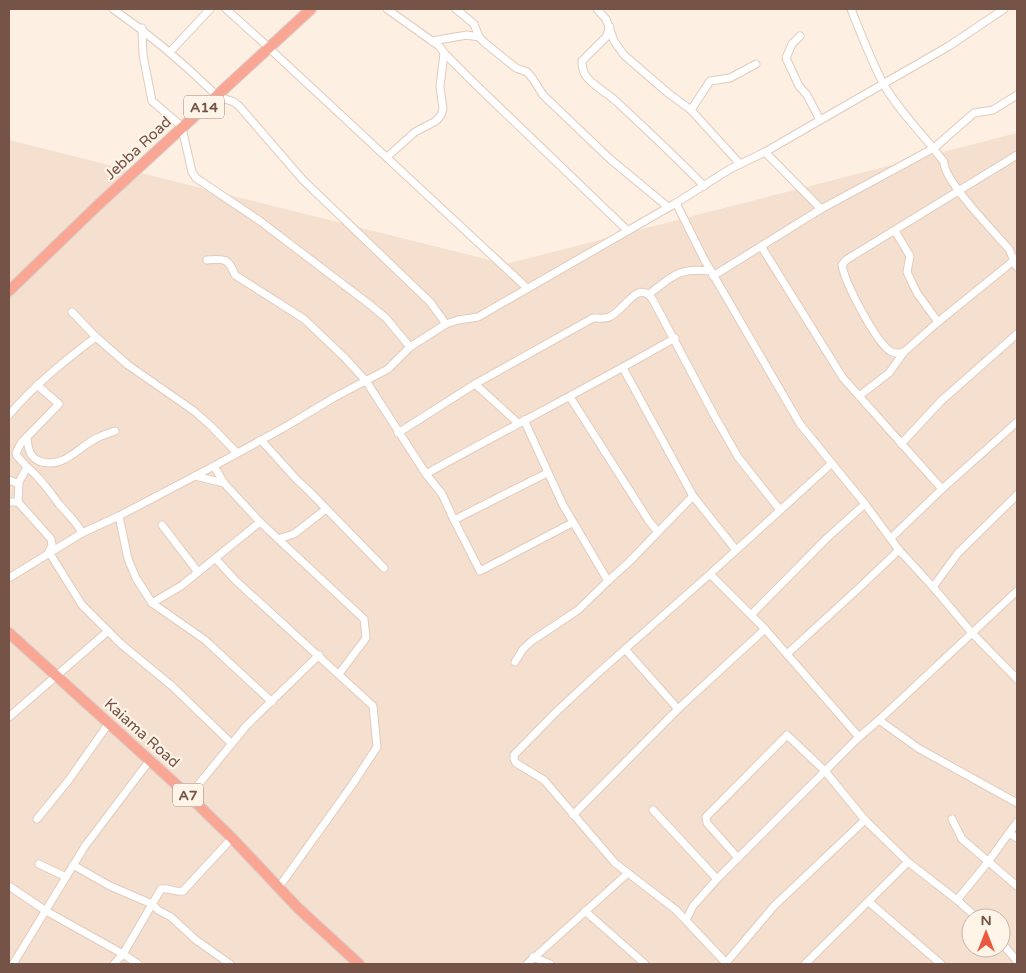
<svg xmlns="http://www.w3.org/2000/svg" width="1026" height="973" font-family="'Varela Round',sans-serif">
	<style>
		.residential { fill: #f5e0cf; fill-rule: evenodd }
		.lines { fill: none; stroke-linecap: round; stroke-linejoin: round }
		.minor-casing { stroke: #e1cbbd; stroke-width: 9 }
		.highway-casing { stroke: #d8cfcb; stroke-width: 12 }
		.minor { stroke: #fff; stroke-width: 7 }
		.highway { stroke: #faa695; stroke-width: 10 }
		.labels { text-anchor: middle; stroke-width: 4.5; stroke-linejoin: round; paint-order: stroke }
		.shield { fill: #fff4e8; stroke: #9e8377; stroke-width: 1 }
		.shield-label { font-size: 14px; font-weight: bold; fill: #755347 }
		.street-label { font-size: 15px; fill: #755347; stroke: #fff4e8 }
	</style>
	<rect width="100%" height="100%" fill="#fdefe1"/>
	<path class="residential" d="M1017 133V964H9V140L506 264ZM971 918H1001V948H971Z"/>
	<g class="lines">
		<g class="minor-casing">
			<g id="minor">
				<path d="M113 9C149 34 181 61 212 91"/>
				<polyline points="226,9 265,44"/>
				<polyline points="387,9 439,46 446,55 472,81 627,230"/>
				<polyline points="456,9 474,24 479,37 485,43 516,68 527,72 533,79 543,95 610,159 668,207"/>
				<polyline points="597,9 606,19 614,41 624,55 668,93 691,110 740,164"/>
				<path d="M851 9C861 34 871 60 883 83 899 112 925 136 944 162 943 180 995 233 1009 249 1013 256 1012 261 1017 267"/>
				<path d="M610 27 606 37 582 61C582 66 583 72 586 76 592 85 609 94 618 103 647 130 676 157 704 186"/>
				<polyline points="142,28 143,55 152,101 179,124"/>
				<polyline points="800,36 792,44 786,58 799,86 807,95 820,120"/>
				<polyline points="432,41 467,35 479,37"/>
				<polyline points="269,48 527,288"/>
				<polyline points="170,52 210,9"/>
				<polyline points="216,96 234,102 239,106 303,180 430,302 446,324"/>
				<polyline points="691,110 710,81 730,78 756,64"/>
				<polyline points="182,128 192,172 196,178 260,221 369,304 386,318 410,347"/>
				<polyline points="765,152 821,209"/>
				<path d="M1017 155 846 260 842 265C845 283 877 345 892 352 896 354 900 353 904 352L938 322 1017 258"/>
				<polyline points="387,157 415,132 436,121 441,115 443,109 440,87 444,53"/>
				<polyline points="676,203 704,259 800,424 865,504 899,550 933,587 972,633 1017,679"/>
				<polyline points="895,231 910,256 907,272 917,293 938,322"/>
				<polyline points="761,246 843,378 942,489"/>
				<path d="M207 260C225 258 229 259 235 275L304 319 345 358 366 381 426 474C509 428 593 385 675 338"/>
				<polyline points="713,276 821,209 934,148 974,113 993,110 1017,95"/>
				<path d="M649 294C673 276 679 267 711 271"/>
				<polyline points="72,312 96,337"/>
				<polyline points="623,368 693,496 736,550"/>
				<path d="M475 384 593 318C598 318 604 319 609 317 624 312 638 277 653 300L714 415 738 457 780 510"/>
				<polyline points="859,396 889,373 904,352"/>
				<polyline points="570,397 649,521 658,532"/>
				<path d="M9 415C34 385 65 360 96 337L128 365 194 411 211 426 237 453"/>
				<polyline points="524,420 563,505 608,581 629,562 693,496"/>
				<polyline points="398,433 475,384 518,423"/>
				<path d="M27 438C28 449 30 459 42 462 65 468 78 447 97 438 103 435 109 433 115 431"/>
				<polyline points="261,440 297,480 309,491 384,568"/>
				<polyline points="901,444 941,401 1017,334"/>
				<polyline points="214,466 224,483 260,522 364,619 366,638 339,674"/>
				<path d="M27 467C41 478 49 491 59 504 67 514 76 521 82 533"/>
				<polyline points="547,473 454,520 480,571 572,523"/>
				<polyline points="426,474 442,494 454,520"/>
				<polyline points="195,476 224,483"/>
				<polyline points="9,480 19,484"/>
				<polyline points="9,502 18,502 19,482 27,467 17,456 16,453 21,443 59,404 37,385"/>
				<polyline points="18,502 51,539 52,545 49,552 82,605 121,644 172,686 231,743"/>
				<polyline points="119,516 128,559 136,578 152,603 205,640 272,702"/>
				<polyline points="162,525 198,572"/>
				<polyline points="891,538 942,489 1017,422"/>
				<polyline points="278,539 294,534 326,509"/>
				<polyline points="216,559 235,580 373,706 377,747 352,785 279,887"/>
				<polyline points="710,574 765,629 859,737"/>
				<polyline points="9,578 82,533 119,516 214,466 285,427 335,397 388,369 410,347 446,324 458,320 478,317 676,203 730,169 765,152 949,46 1004,9"/>
				<polyline points="933,587 958,553 1017,495"/>
				<polyline points="152,603 181,586 260,522"/>
				<polyline points="751,615 827,538 865,504"/>
				<polyline points="625,649 678,709"/>
				<polyline points="787,654 860,587 899,550"/>
				<polyline points="515,662 523,649 533,640 578,610 608,581"/>
				<polyline points="9,717 108,631"/>
				<polyline points="879,720 918,748 1017,803"/>
				<polyline points="189,796 247,725 319,655"/>
				<polyline points="653,810 717,879"/>
				<polyline points="573,815 678,709 765,629"/>
				<polyline points="37,819 68,781 109,723"/>
				<polyline points="952,819 962,839 1017,886"/>
				<polyline points="1009,833 1017,838"/>
				<polyline points="738,858 707,823 706,817 787,735 825,771 865,820 908,862 957,900 977,918"/>
				<polyline points="39,864 66,877"/>
				<polyline points="73,865 110,886 152,904 158,910 171,917 196,940 230,964"/>
				<polyline points="9,886 46,911 123,954 138,964"/>
				<polyline points="957,900 988,862 1017,822"/>
				<polyline points="869,902 941,964"/>
				<polyline points="585,911 645,964"/>
				<polyline points="686,920 693,906 717,879 859,737 879,720 1017,591"/>
				<polyline points="1001,942 1017,961"/>
				<polyline points="533,957 550,964"/>
				<polyline points="13,964 85,846 150,760"/>
				<path d="M114 964 123 954 161 889C169 887 175 893 183 891L232 838"/>
				<polyline points="527,964 628,873"/>
				<polyline points="725,964 774,906 865,820"/>
				<polyline points="727,964 676,910 615,863 544,780 516,763 514,759 514,755 554,714 597,674 710,574 831,464"/>
				<polyline points="805,964 908,862"/>
			</g>
		</g>
		<g class="highway-casing">
			<g id="highway">
				<polyline points="9,291 97,206 311,9"/>
				<polyline points="9,633 189,796 232,838 298,908 359,964"/>
			</g>
		</g>
		<use href="#minor" class="minor"/>
		<use href="#highway" class="highway"/>
	</g>
	<g class="labels">
		<g class="shield">
			<rect x="184" y="95.5" width="40" height="23" rx="4"/>
			<rect x="173" y="783.5" width="30" height="23" rx="4"/>
		</g>
		<g class="shield-label">
			<text x="204" y="112">A14</text>
			<text x="188" y="800">A7</text>
		</g>
		<g class="street-label">
			<text transform="translate(138 148) rotate(-43)" y="5">Jebba Road</text>
			<text transform="translate(142 733) rotate(42)" y="5">Kaiama Road</text>
		</g>
	</g>
	<rect width="1026" height="973" fill="none" stroke="#755347" stroke-width="20"/>
	<g transform="translate(986 933)"><circle r="24" fill="#fff4e8" stroke="#c8b4a8"/>
	<path d="M0-4L9 19L0 12L-9 19Z" fill="#eb5841"/>
	<text y="-8" font-size="14" font-weight="bold" text-anchor="middle" fill="#755347">N</text>
	</g>
</svg>
